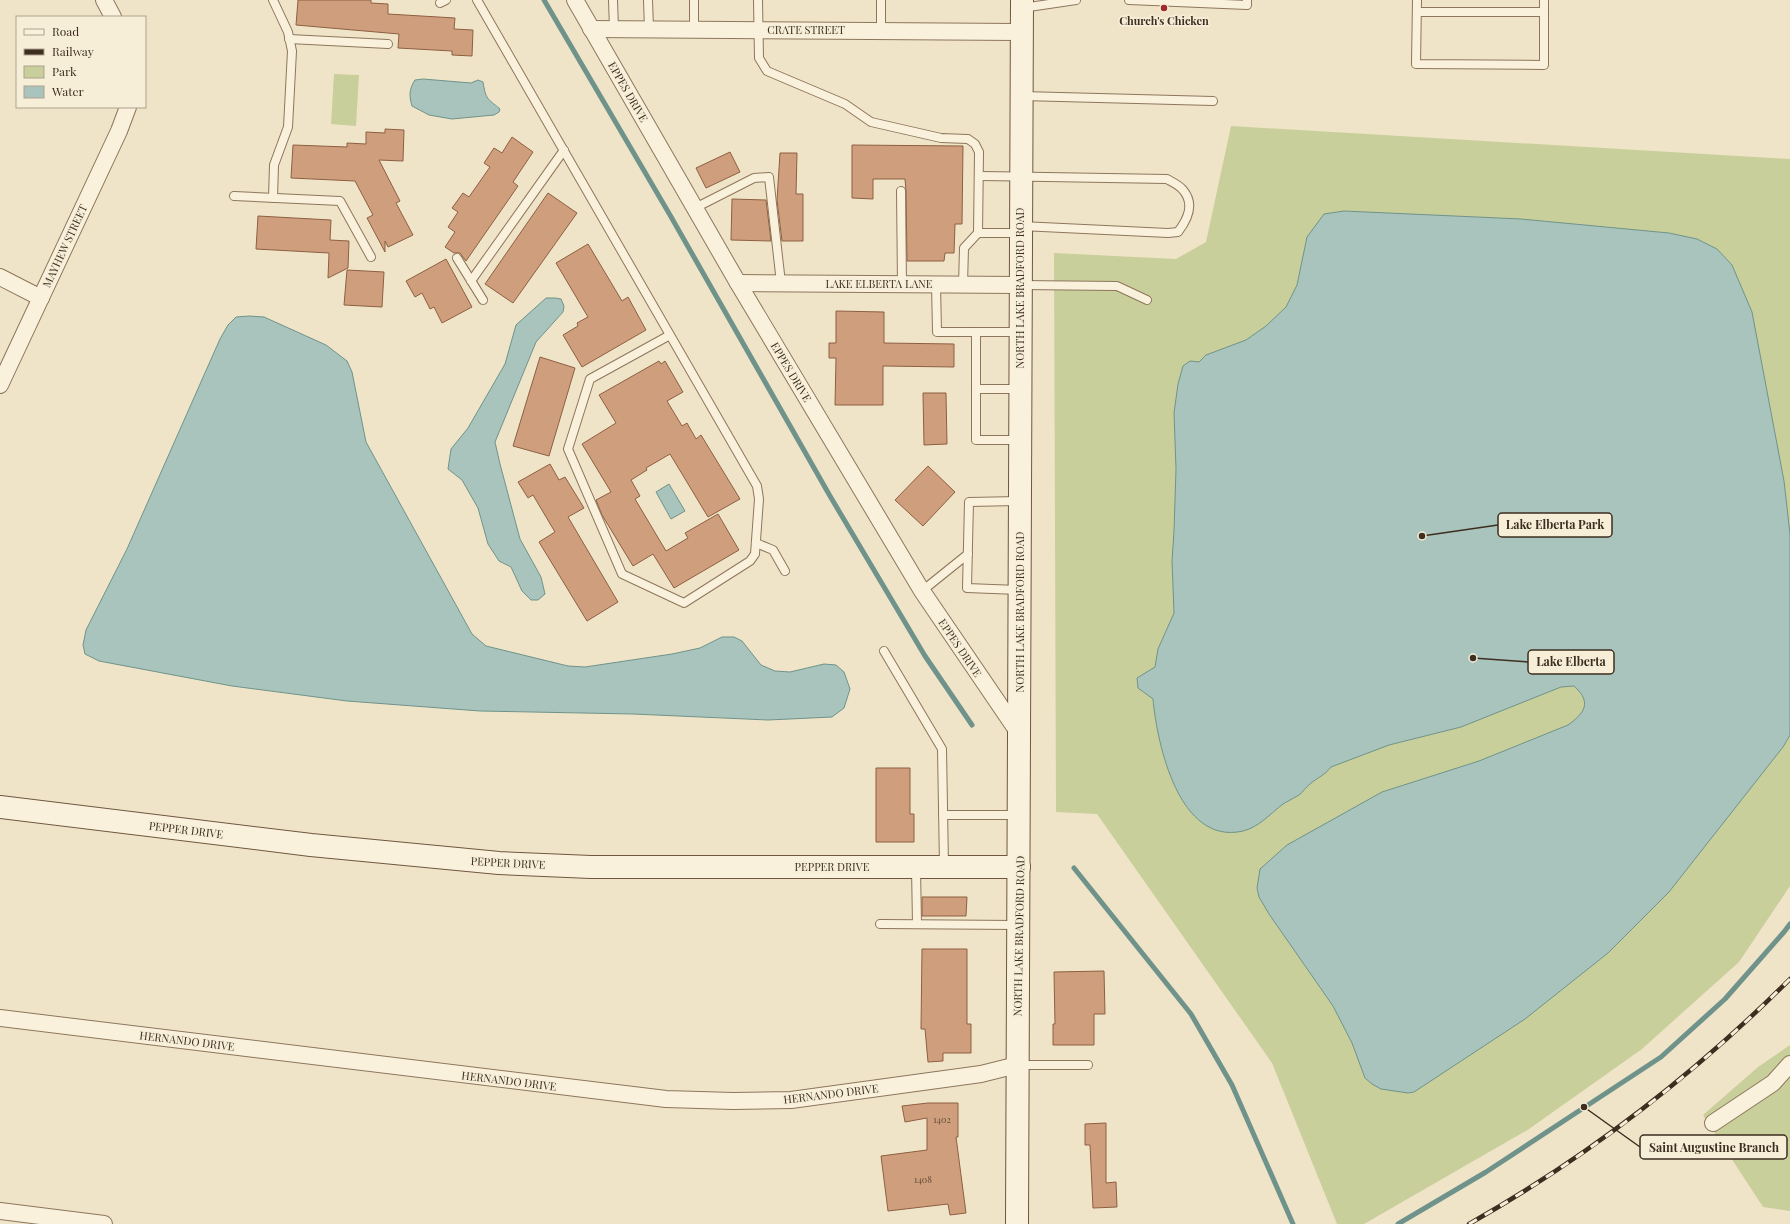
<svg xmlns="http://www.w3.org/2000/svg" width="1790" height="1224" font-family="'Playfair Display',serif">
	<style>
		.green { fill: #c9cf9b }
		.water { fill: #a9c4bc; stroke: #6f938a }
		.lines { fill: none; stroke-linecap: round; stroke-linejoin: round }
		.stream { stroke: #6f938a; stroke-width: 5 }
		.building { fill: #cf9f7d; stroke: #8d5f41 }
		.lane-casing { stroke: #8d765c; stroke-width: 10 }
		.street-casing { stroke: #8d765c; stroke-width: 18 }
		.secondary-casing { stroke: #6f573f; stroke-width: 24 }
		.lane { stroke: #faf1dc; stroke-width: 8 }
		.street { stroke: #faf1dc; stroke-width: 16 }
		.secondary { stroke: #faf1dc; stroke-width: 22 }
		.rail-casing { stroke: #3d2e20; stroke-width: 4.5 }
		.rail { stroke: #f7eed8; stroke-width: 3; stroke-dasharray: 9; stroke-linecap: butt }
		.poi-dot { fill: #9e2a2b; stroke: #f7eed8; stroke-width: 1.5 }
		.labels { text-anchor: middle; stroke-width: 3.5; stroke-linejoin: round; paint-order: stroke }
		.number-label { font-size: 9px; fill: #624a37 }
		.poi-label { font-size: 11px; font-weight: bold; fill: #3d2e20; stroke: #f7eed8 }
		.street-label { font-size: 11px; fill: #3d2e20; stroke: #f7eed8 }
		.leader { fill: none; stroke: #3d2e20; stroke-width: 1.5 }
		.callout-dot { fill: #3d2e20; stroke: #f7eed8; stroke-width: 1.5 }
		.callout { fill: #f7eed8; stroke: #3d2e20; stroke-width: 1.5 }
		.callout-label { font-size: 12px; text-anchor: middle; font-weight: bold; fill: #3d2e20 }
	</style>
	<rect width="100%" height="100%" fill="#f0e4c8"/>
	<g class="green">
		<polygon points="334,74 359,75 356,126 331,124"/>
		<polygon points="1231,126 1790,159 1790,886 1739,962 1642,1049 1529,1129 1364,1224 1337,1224 1272,1063 1097,814 1056,812 1054,253 1176,259 1206,242"/>
		<polygon points="1790,1045 1790,1211 1763,1207 1703,1115 1758,1067"/>
	</g>
	<g class="water">
		<path d="M423 79 471 83 478 80 483 82C486 100 487 98 500 109L499 112 494 115 452 119 429 115 412 106C409 96 409 89 415 80Z"/>
		<path d="M1344 211 1521 219 1669 233 1697 239 1717 249 1732 265 1752 312 1784 481 1790 534V735L1783 747 1669 892 1608 953 1525 1019 1414 1092 1408 1093 1381 1089 1372 1084 1365 1078 1352 1043 1333 1006 1269 914 1259 897 1257 888 1260 869 1287 845 1382 792 1479 761 1568 725C1585 713 1592 702 1574 686L1561 687 1461 727 1389 745 1331 767C1324 776 1318 777 1310 784 1306 787 1303 792 1299 795 1294 798 1288 801 1283 804 1270 814 1259 827 1243 831 1179 846 1157 744 1153 699L1138 688 1137 678 1155 667 1158 649 1174 613 1172 561 1174 531 1176 469 1174 413 1178 384 1183 366 1190 361 1199 362 1206 355 1246 340 1266 326 1286 307 1297 285 1307 237 1324 214Z"/>
		<polygon points="546,298 555,298 561,299 564,306 563,312 536,342 495,442 500,464 520,539 541,577 545,594 538,600 531,600 522,591 511,567 499,561 488,544 478,508 462,480 448,469 451,449 468,428 505,364 516,325"/>
		<polygon points="249,316 264,317 326,345 347,361 352,372 366,442 472,634 486,646 568,666 585,667 672,654 700,648 722,637 734,637 742,641 761,665 775,671 790,672 824,664 836,665 844,672 850,689 844,708 832,717 768,720 633,714 480,711 347,701 232,686 99,661 85,654 83,645 86,630 127,549 220,339 228,325 236,317"/>
		<polygon points="669,484 685,511 671,519 656,492"/>
	</g>
	<g class="lines">
		<g class="stream">
			<polyline points="544,0 670,215 830,496 925,656 972,725"/>
			<polyline points="1074,868 1191,1014 1232,1085 1293,1224"/>
			<polyline points="1398,1224 1486,1172 1661,1057 1725,999 1784,932 1790,924"/>
		</g>
	</g>
	<g class="building">
		<polygon points="298,0 371,0 371,3 388,4 388,14 455,18 454,29 473,30 472,56 452,55 452,51 398,48 399,34 296,25"/>
		<polygon points="385,129 404,130 403,161 379,160 400,201 396,203 413,235 388,247 385,241 385,252 367,218 373,215 355,181 291,178 293,145 347,147 347,143 366,144 366,132 385,133"/>
		<polygon points="512,137 533,152 513,182 518,186 466,261 460,253 454,253 445,247 455,232 448,227 458,212 452,208 463,193 469,197 490,167 484,163 494,148 502,153"/>
		<polygon points="852,145 963,146 962,224 955,224 954,253 945,253 944,261 907,261 906,191 905,179 873,179 873,199 852,198"/>
		<polygon points="730,152 740,172 706,188 696,168"/>
		<polygon points="780,153 797,153 796,194 803,194 803,241 782,241 777,200"/>
		<polygon points="548,193 577,213 513,303 485,284"/>
		<polygon points="732,199 766,200 771,241 731,240"/>
		<polygon points="258,216 331,220 330,240 349,241 348,268 328,278 329,253 256,249"/>
		<polygon points="588,244 622,301 628,297 646,330 582,367 563,335 578,326 577,323 588,317 556,263"/>
		<polygon points="446,259 472,307 442,323 434,307 430,309 422,293 415,297 406,281"/>
		<polygon points="347,270 384,272 382,307 344,305"/>
		<polygon points="836,311 884,312 884,343 954,344 954,367 883,366 883,405 835,405 836,358 829,358 829,343 836,343"/>
		<polygon points="540,357 575,368 549,456 513,446"/>
		<polygon points="659,361 661,364 665,361 683,392 667,401 682,426 687,423 696,439 701,435 740,499 708,517 670,454 646,468 647,470 631,480 640,496 635,499 666,551 688,538 685,533 718,514 739,550 674,588 653,554 633,566 602,515 596,500 611,492 582,444 616,423 599,395"/>
		<polygon points="923,393 946,393 947,444 924,445"/>
		<polygon points="550,464 559,480 565,477 584,508 568,517 618,602 587,621 539,542 555,532 533,495 528,498 518,482"/>
		<polygon points="928,466 955,492 923,526 895,500"/>
		<polygon points="876,768 910,768 910,814 914,814 914,842 876,842"/>
		<polygon points="922,897 967,897 966,916 922,916"/>
		<polygon points="922,949 967,949 967,1024 971,1024 971,1053 943,1053 943,1061 928,1062 925,1029 921,1029"/>
		<polygon points="1104,971 1105,1014 1094,1014 1094,1045 1053,1045 1053,1024 1055,1024 1054,972"/>
		<polygon points="928,1103 958,1103 958,1137 956,1137 966,1213 950,1215 948,1204 888,1211 881,1156 927,1150 927,1118 905,1122 902,1106"/>
		<polygon points="1106,1123 1106,1183 1116,1182 1117,1207 1093,1208 1090,1145 1085,1145 1085,1124"/>
	</g>
	<g class="lines">
		<g class="lane-casing">
			<g id="lane">
				<polyline points="477,0 757,486 759,499 755,554 750,561 684,603 622,574 568,449 590,379 670,335"/>
				<polyline points="613,0 614,29"/>
				<polyline points="648,0 649,29"/>
				<polyline points="694,0 694,29"/>
				<polyline points="758,0 759,58 767,71 845,104 871,122 941,138 968,139 975,144 979,152 978,233 964,248 963,285"/>
				<polyline points="1129,0 1247,5 1247,0"/>
				<polyline points="1417,0 1416,64 1544,65 1544,0"/>
				<polyline points="440,3 446,0"/>
				<polyline points="1022,8 1076,0"/>
				<polyline points="1417,12 1544,12"/>
				<polyline points="881,30 881,0"/>
				<polyline points="289,39 388,44"/>
				<polyline points="1022,96 1213,101"/>
				<path d="M979 176 1167 179C1172 182 1179 185 1183 190 1195 204 1188 219 1178 232L1168 233 1021 226"/>
				<polyline points="901,191 902,284"/>
				<polyline points="234,196 340,201 371,257"/>
				<polyline points="273,198 274,165 288,127 292,51 288,32 273,0"/>
				<polyline points="695,208 754,178 769,177 781,283"/>
				<polyline points="978,233 1019,233"/>
				<polyline points="457,258 483,300"/>
				<polyline points="471,281 564,150"/>
				<polyline points="936,284 937,332 1020,332"/>
				<polyline points="1021,285 1117,286 1147,300"/>
				<polyline points="976,332 976,440 1019,440"/>
				<polyline points="976,389 1019,389"/>
				<polyline points="756,543 773,550 785,571"/>
				<polyline points="1019,590 967,588 969,502 1019,501"/>
				<polyline points="922,591 968,554"/>
				<polyline points="884,651 942,749 944,866"/>
				<polyline points="943,815 1018,815"/>
				<polyline points="916,868 917,924"/>
				<polyline points="880,924 1017,925"/>
				<polyline points="1018,1065 1088,1065"/>
			</g>
		</g>
		<g class="street-casing">
			<g id="street">
				<polyline points="104,0 113,17"/>
				<polyline points="575,0 738,283 922,591 1020,735"/>
				<polyline points="591,29 1021,32"/>
				<polyline points="0,277 41,298"/>
				<polyline points="738,283 1020,285"/>
				<polyline points="0,385 119,131 128,107"/>
				<polyline points="0,1018 666,1099 733,1101 791,1100 981,1074 1017,1065"/>
				<polyline points="1713,1123 1773,1083 1790,1064"/>
				<polyline points="0,1211 104,1224"/>
			</g>
		</g>
		<g class="secondary-casing">
			<g id="secondary">
				<polyline points="0,807 311,845 499,863 591,867 1019,867"/>
				<polyline points="1017,1224 1022,0"/>
			</g>
		</g>
		<use href="#lane" class="lane"/>
		<use href="#street" class="street"/>
		<use href="#secondary" class="secondary"/>
		<g class="rail-casing">
			<path id="rail" d="M1469 1224C1589 1156 1692 1077 1790 979"/>
		</g>
		<use href="#rail" class="rail"/>
	</g>
	<circle class="poi-dot" cx="1164" cy="8" r="4"/>
	<g class="labels">
		<g class="number-label">
			<text x="942" y="1123">1402</text>
			<text x="923" y="1183">1408</text>
		</g>
		<g class="poi-label">
			<text x="1164" y="25">Church's Chicken</text>
		</g>
		<g class="street-label">
			<text x="806" y="34">CRATE STREET</text>
			<text transform="translate(628 92) rotate(60)" y="4">EPPES DRIVE</text>
			<text transform="translate(65 246) rotate(-65)" y="4">MAYHEW STREET</text>
			<text x="879" y="288">LAKE ELBERTA LANE</text>
			<text transform="translate(1020 288) rotate(-90)" y="4">NORTH LAKE BRADFORD ROAD</text>
			<text transform="translate(791 372) rotate(59)" y="4">EPPES DRIVE</text>
			<text transform="translate(1020 612) rotate(-90)" y="4">NORTH LAKE BRADFORD ROAD</text>
			<text transform="translate(960 648) rotate(56)" y="4">EPPES DRIVE</text>
			<text transform="translate(186 830) rotate(7)" y="4">PEPPER DRIVE</text>
			<text transform="translate(508 863) rotate(3)" y="4">PEPPER DRIVE</text>
			<text x="832" y="871">PEPPER DRIVE</text>
			<text transform="translate(1019 936) rotate(-89)" y="4">NORTH LAKE BRADFORD ROAD</text>
			<text transform="translate(187 1041) rotate(7)" y="4">HERNANDO DRIVE</text>
			<text transform="translate(509 1081) rotate(7)" y="4">HERNANDO DRIVE</text>
			<text transform="translate(831 1094) rotate(-7)" y="4">HERNANDO DRIVE</text>
		</g>
	</g>
	<path class="leader" d="M1422 536L1498 525M1473 658L1528 662M1584 1107L1640 1147"/>
	<g class="callout-dot">
		<circle cx="1422" cy="536" r="4"/>
		<circle cx="1473" cy="658" r="4"/>
		<circle cx="1584" cy="1107" r="4"/>
	</g>
	<g class="callout">
		<rect x="1498" y="513" width="114" height="24" rx="4"/>
		<rect x="1528" y="650" width="86" height="24" rx="4"/>
		<rect x="1640" y="1135" width="147" height="24" rx="4"/>
	</g>
	<g class="callout-label">
		<text x="1555" y="529">Lake Elberta Park</text>
		<text x="1571" y="666">Lake Elberta</text>
		<text x="1714" y="1152">Saint Augustine Branch</text>
	</g>
	<rect x="16" y="16" width="130" height="92" fill="#f7eed8" stroke="#ada18e"/>
	<rect x="24" y="29" width="20" height="6" fill="#faf1dc" stroke="#ada18e"/>
	<text x="52" y="36" font-size="12" fill="#3d2e20">Road</text>
	<rect x="24" y="49" width="20" height="6" fill="#3d2e20" stroke="#ada18e"/>
	<text x="52" y="56" font-size="12" fill="#3d2e20">Railway</text>
	<rect x="24" y="66" width="20" height="12" fill="#c9cf9b" stroke="#ada18e"/>
	<text x="52" y="76" font-size="12" fill="#3d2e20">Park</text>
	<rect x="24" y="86" width="20" height="12" fill="#a9c4bc" stroke="#ada18e"/>
	<text x="52" y="96" font-size="12" fill="#3d2e20">Water</text>
</svg>
